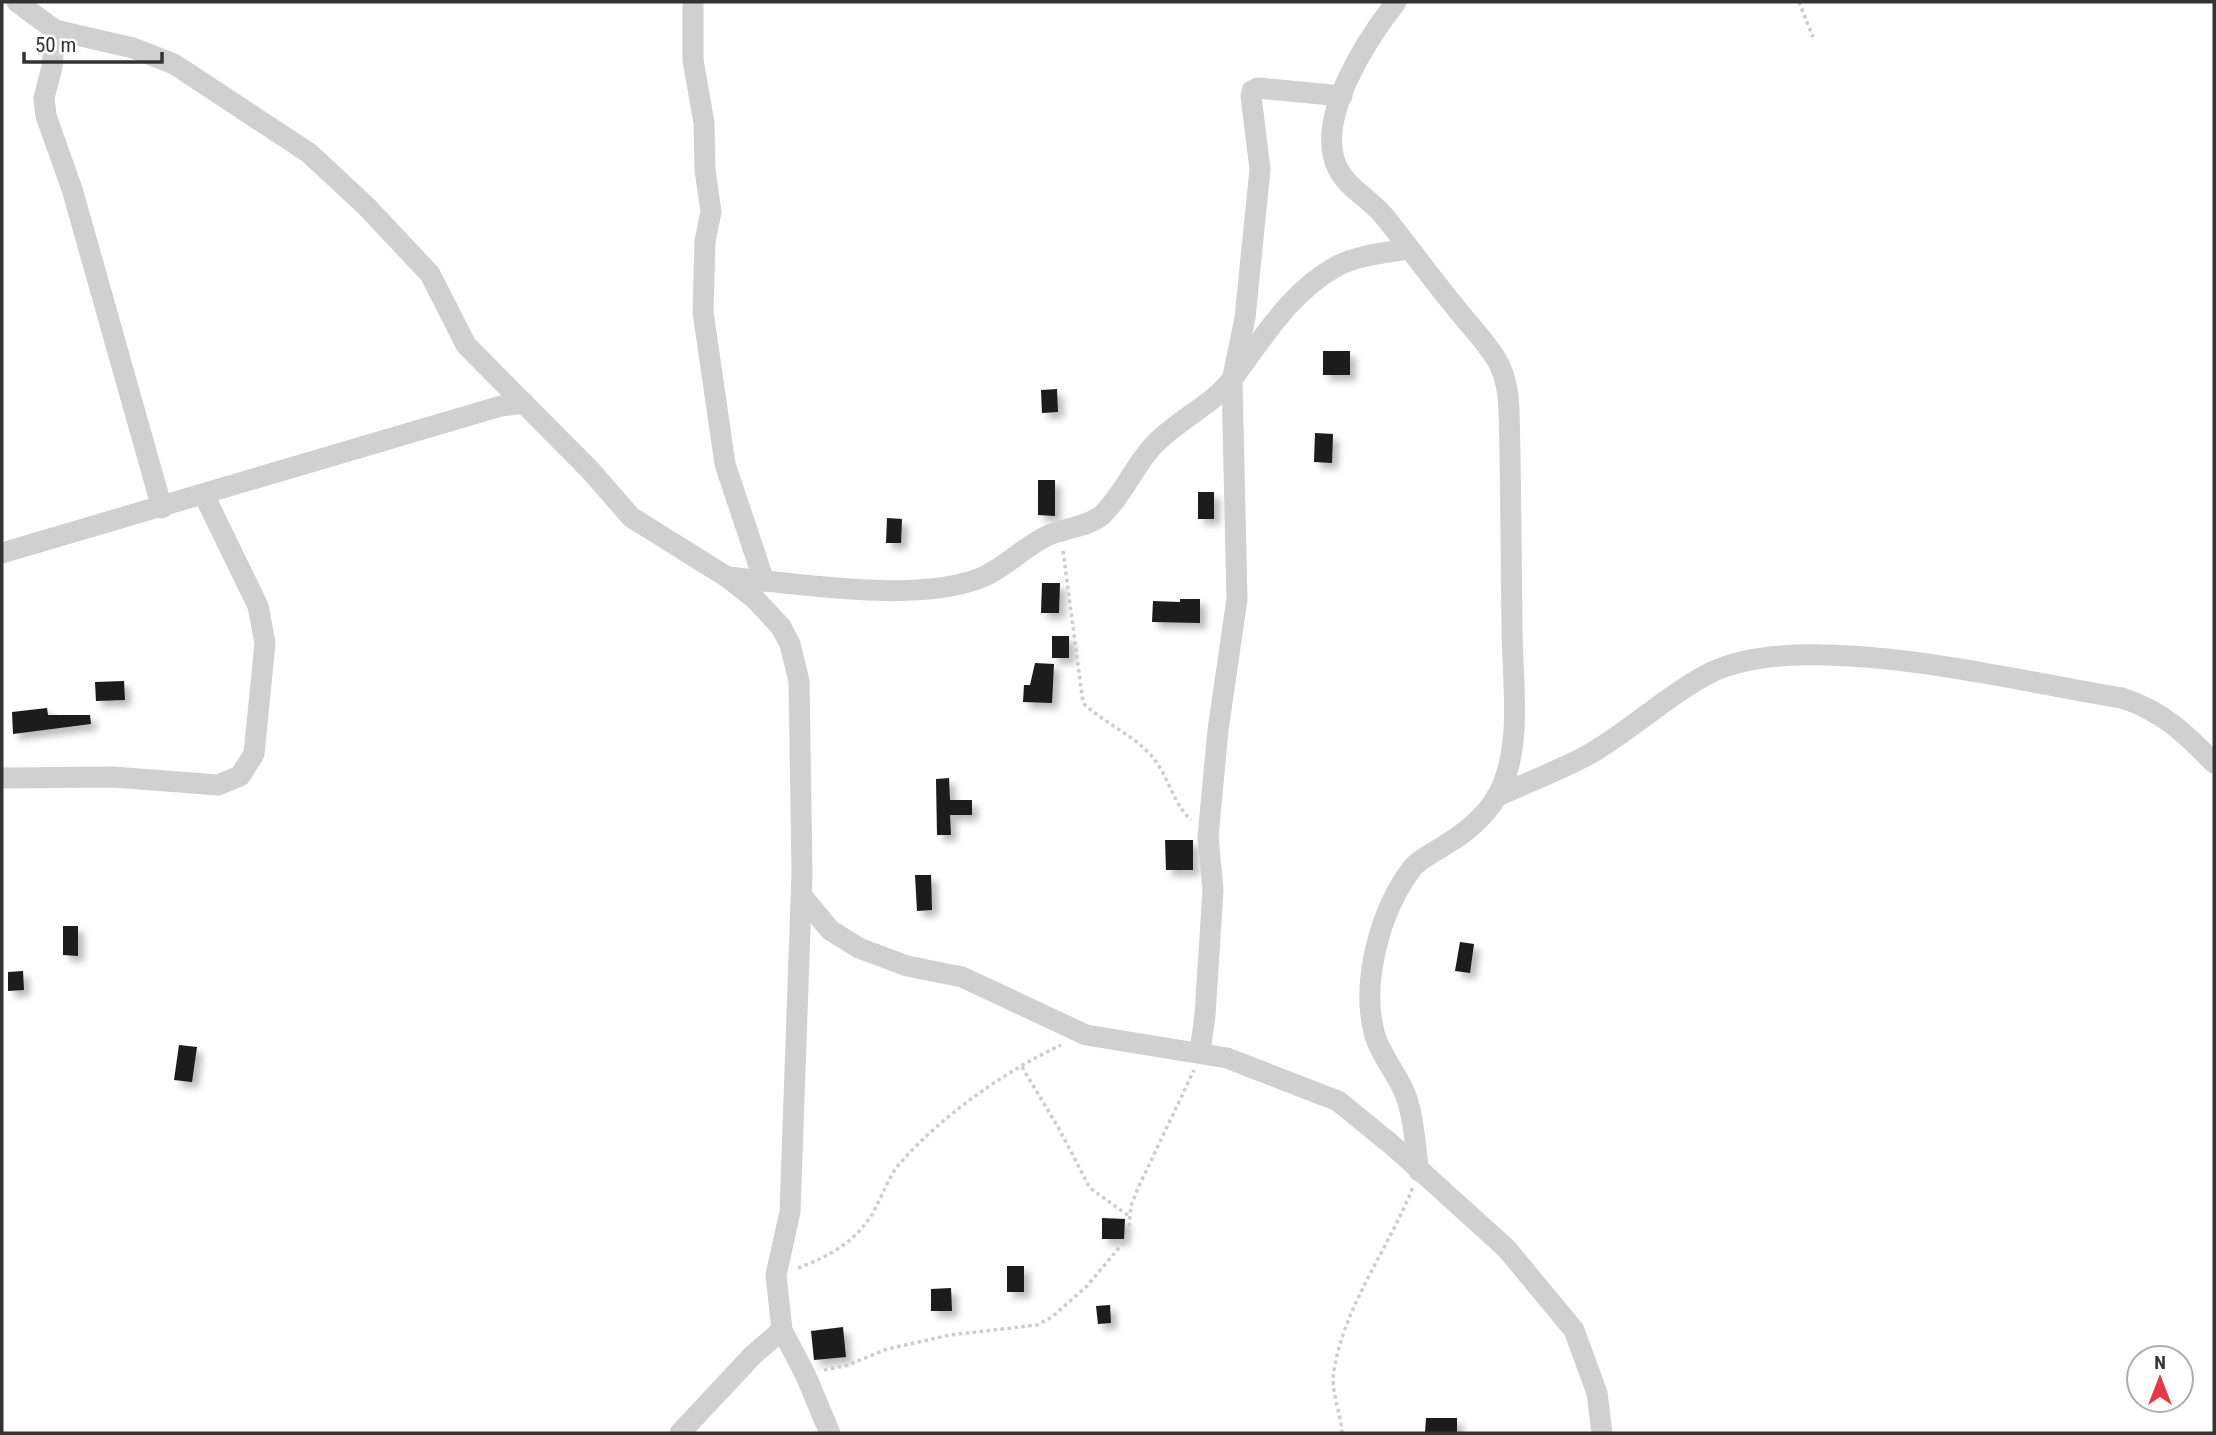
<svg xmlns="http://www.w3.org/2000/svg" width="2216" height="1435" font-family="'Roboto Condensed',sans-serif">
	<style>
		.building { fill: #1a1a1a; filter: url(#shadow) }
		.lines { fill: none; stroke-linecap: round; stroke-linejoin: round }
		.path { stroke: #cdcdcd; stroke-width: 3.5; stroke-dasharray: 3.5 3.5; stroke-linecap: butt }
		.minor { stroke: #d0d0d0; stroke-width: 21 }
	</style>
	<defs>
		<filter id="shadow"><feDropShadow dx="6" dy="6" stdDeviation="3.5" flood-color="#0004"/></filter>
	</defs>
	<rect width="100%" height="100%" fill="#fff"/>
	<g class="building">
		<rect x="1323" y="351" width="27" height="24"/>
		<polygon points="1057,389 1058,412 1042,413 1041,390"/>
		<polygon points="1315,433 1333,434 1332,463 1314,462"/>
		<polygon points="1038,480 1055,480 1055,516 1038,515"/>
		<rect x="1198" y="492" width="16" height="27"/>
		<polygon points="887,518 902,519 901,543 886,543"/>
		<polygon points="1042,583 1060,583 1059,613 1041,613"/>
		<polygon points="1180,599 1200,599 1200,623 1152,622 1153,601 1180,602"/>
		<rect x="1052" y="636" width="17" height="22"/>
		<polygon points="1035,663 1054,664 1052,703 1023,702 1024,685 1030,685"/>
		<polygon points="124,681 125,700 96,701 95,682"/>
		<polygon points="47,708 48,715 90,715 91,724 13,734 12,712"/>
		<polygon points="949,778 950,800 972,800 972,815 950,815 951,835 937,835 936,779"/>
		<polygon points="1165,840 1193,840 1193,870 1166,870"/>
		<polygon points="915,875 931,875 932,910 917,911"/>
		<polygon points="63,926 78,926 78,956 63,955"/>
		<polygon points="1460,942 1474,944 1470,973 1455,971"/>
		<polygon points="23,971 24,990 8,991 8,972"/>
		<polygon points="179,1045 197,1047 192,1082 174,1080"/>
		<polygon points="1102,1218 1125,1219 1124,1239 1102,1239"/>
		<rect x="1007" y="1266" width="17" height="26"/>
		<polygon points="951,1288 952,1311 931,1311 931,1289"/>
		<polygon points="1110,1305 1111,1323 1098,1324 1096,1306"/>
		<polygon points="843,1327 846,1357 814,1360 811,1331"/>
		<polygon points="1426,1418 1457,1418 1457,1433 1425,1433"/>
	</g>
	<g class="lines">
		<g class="path">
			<polyline points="1799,2 1813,37"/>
			<path d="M1063 551 1083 703C1103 722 1129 733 1148 752 1168 772 1171 801 1191 820"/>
			<polyline points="1022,1067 1058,1127 1090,1188 1129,1216"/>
			<path d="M798 1268C831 1256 860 1239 876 1207 884 1192 890 1173 902 1161 944 1114 1004 1072 1061 1045"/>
			<polyline points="824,1370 848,1365 887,1349 950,1335 1037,1325 1052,1317 1087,1286 1128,1237 1131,1206 1138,1188 1194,1070"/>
			<path d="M1342 1433C1341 1413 1330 1390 1334 1370 1345 1304 1389 1248 1413 1187"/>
		</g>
		<g class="minor">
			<polyline points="17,2 55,30 133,48 174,64 309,153 366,206 430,274 466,345 590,470 631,517 727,577 755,599 781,627 790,644 799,681 802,873 790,1212 776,1275 782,1330 805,1374 830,1433"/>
			<polyline points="693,2 693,60 704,123 705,170 711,212 705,241 703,312 725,464 764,581"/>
			<path d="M1396 2C1368 38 1313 120 1338 169 1348 188 1370 199 1384 216 1410 248 1434 282 1461 314 1489 349 1508 362 1509 410 1511 483 1511 555 1512 627 1512 677 1522 736 1503 784 1493 810 1469 831 1445 845 1435 852 1421 858 1413 867 1380 910 1360 983 1375 1036 1383 1061 1403 1080 1409 1106 1415 1127 1415 1150 1419 1171"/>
			<polyline points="55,30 52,67 44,98 46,116 72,189 162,508"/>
			<polyline points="2,553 501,406 524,403"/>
			<path d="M727 577C797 583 921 605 985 576 1007 566 1025 546 1047 536 1064 528 1088 527 1102 515 1123 495 1133 468 1152 447 1175 421 1212 406 1233 378 1263 338 1291 291 1337 266 1358 255 1385 253 1409 249"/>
			<polyline points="2,778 113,777 218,785 240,776 254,754 265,643 258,606 204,495"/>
			<path d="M1496 797C1526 783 1558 771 1588 755 1629 732 1671 692 1712 672 1805 627 2019 682 2122 698 2162 711 2185 733 2214 763"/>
			<polyline points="802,896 830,930 859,948 907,966 962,977 1086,1035 1227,1058 1338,1101 1392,1145 1506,1248 1574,1330 1597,1393 1602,1433"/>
			<polyline points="1200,1052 1205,1015 1213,890 1208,837 1218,730 1237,599 1232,381 1245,318 1260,169 1251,96 1252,91 1258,88 1342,96"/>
			<polyline points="680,1433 753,1355 782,1330"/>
		</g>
	</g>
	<rect width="2216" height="1435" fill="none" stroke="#333333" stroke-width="7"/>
	<g transform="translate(2160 1379)"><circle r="33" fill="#ffffff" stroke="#adadad" stroke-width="2"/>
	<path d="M0-5L12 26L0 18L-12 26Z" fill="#e63946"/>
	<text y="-10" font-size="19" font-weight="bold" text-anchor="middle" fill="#333333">N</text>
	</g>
	<path d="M24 52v10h138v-10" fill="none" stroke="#333333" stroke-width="3.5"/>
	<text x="35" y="52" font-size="21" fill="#333333" stroke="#ffffff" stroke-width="5" paint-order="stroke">50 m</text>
</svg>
